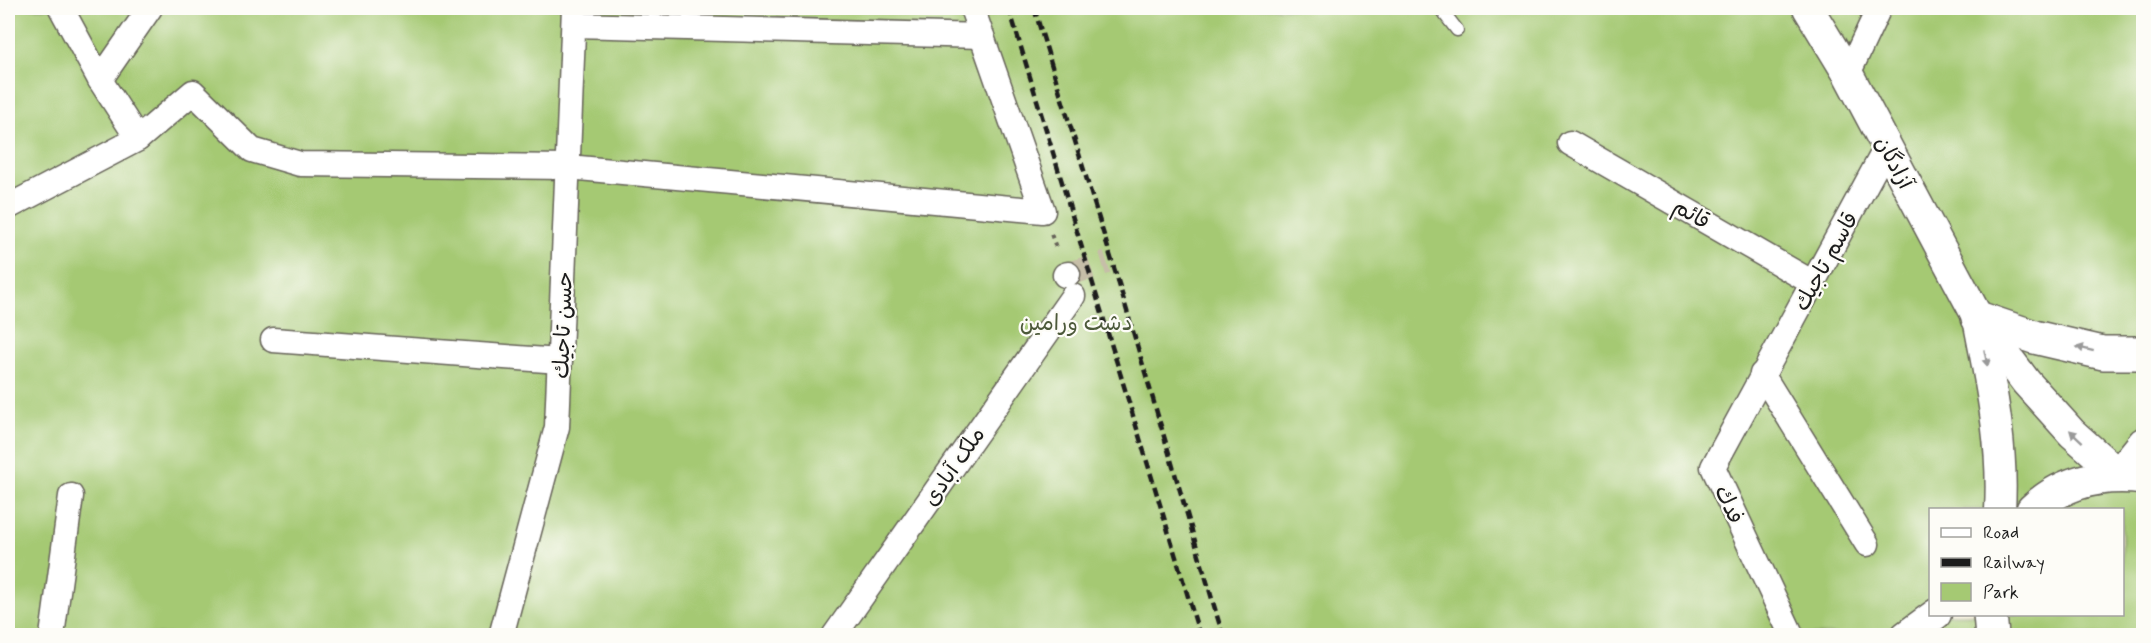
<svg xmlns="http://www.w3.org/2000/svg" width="2151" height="643" font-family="Mynerve,'Playpen Sans Arabic',sans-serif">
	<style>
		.green { fill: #a5c973; stroke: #607248; stroke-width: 1.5; fill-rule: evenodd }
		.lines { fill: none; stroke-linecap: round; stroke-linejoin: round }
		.minor-tunnel { stroke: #c6bea8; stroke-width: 24; stroke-dasharray: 24 12; stroke-linecap: butt }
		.service-casing { stroke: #666359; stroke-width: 15 }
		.minor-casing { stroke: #666359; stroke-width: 27 }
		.tertiary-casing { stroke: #666359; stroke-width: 33 }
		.secondary-casing { stroke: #666359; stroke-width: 36 }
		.path { stroke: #666359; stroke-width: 4; stroke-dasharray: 4.5 4.5; stroke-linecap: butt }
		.service { stroke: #fff; stroke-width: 12 }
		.minor { stroke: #fff; stroke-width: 24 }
		.tertiary { stroke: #fff; stroke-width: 30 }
		.secondary { stroke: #fff; stroke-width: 33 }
		.rail { stroke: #1c1c1c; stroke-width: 4.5; stroke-dasharray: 9 4.5; stroke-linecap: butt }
		.oneway { fill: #999 }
		.labels { text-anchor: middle; stroke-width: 4.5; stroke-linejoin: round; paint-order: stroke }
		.street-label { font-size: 22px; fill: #1c1c1c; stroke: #fdfcf7 }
		.park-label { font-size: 22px; fill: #4c593a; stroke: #fdfcf7 }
	</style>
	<rect width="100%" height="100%" fill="#fdfcf7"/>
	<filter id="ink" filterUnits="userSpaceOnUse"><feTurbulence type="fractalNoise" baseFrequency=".0167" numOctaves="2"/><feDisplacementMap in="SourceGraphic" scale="12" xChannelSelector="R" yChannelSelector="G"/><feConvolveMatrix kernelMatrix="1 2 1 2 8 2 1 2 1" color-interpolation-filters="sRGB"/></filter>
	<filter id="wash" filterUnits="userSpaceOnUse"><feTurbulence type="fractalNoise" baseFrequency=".008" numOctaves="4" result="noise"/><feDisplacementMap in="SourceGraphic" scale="24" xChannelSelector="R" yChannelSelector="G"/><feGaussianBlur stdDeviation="1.35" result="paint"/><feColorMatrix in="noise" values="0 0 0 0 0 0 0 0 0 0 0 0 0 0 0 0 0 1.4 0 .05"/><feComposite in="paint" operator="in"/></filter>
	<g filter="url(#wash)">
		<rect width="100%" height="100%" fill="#f0e7cb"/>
		<path class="green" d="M8 8H2143V635H8ZM1930 510H2122V614H1930Z"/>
	</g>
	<g filter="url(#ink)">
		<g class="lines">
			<polyline class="minor-tunnel" points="1068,274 1107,262"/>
			<g class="service-casing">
				<polyline id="service" points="1440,8 1457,30"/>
			</g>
			<g class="minor-casing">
				<g id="minor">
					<polyline points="61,8 100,80 138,139 193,92 252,150 300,164 568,167 1043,211 972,8"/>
					<polyline points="574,25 982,36"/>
					<polyline points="1848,74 1879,8"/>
					<polyline points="100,80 150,8"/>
					<polyline points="1570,143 1813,283"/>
					<polyline points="8,207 138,139"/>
					<polyline points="1065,275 1068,274"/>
					<polyline points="273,340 560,361"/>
					<polyline points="1762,374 1867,544"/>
					<polyline points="52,636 71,496"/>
					<polyline points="501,636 557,427 574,8"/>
					<polyline points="834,636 1073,296"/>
					<polyline points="1792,636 1713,467 1887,146"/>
				</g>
			</g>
			<g class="tertiary-casing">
				<g id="tertiary">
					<polyline points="1808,8 1848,74 1978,318"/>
					<path d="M2000 510C2004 443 1990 382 1978 318L2026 382 2072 433 2119 475"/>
					<polyline points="1906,636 1936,614"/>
				</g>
			</g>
			<g class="secondary-casing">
				<g id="secondary">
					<polyline points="1978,318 2034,337 2103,353 2144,353"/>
					<polyline points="2119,475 2144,444"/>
					<path d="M2033 510C2063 481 2103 473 2144 478"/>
					<polyline points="1990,614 1992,636"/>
				</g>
			</g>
			<polyline class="path" points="1051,234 1057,250"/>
			<use href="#service" class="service"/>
			<use href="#minor" class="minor"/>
			<use href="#tertiary" class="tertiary"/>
			<use href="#secondary" class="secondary"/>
			<g class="rail">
				<polyline points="1009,8 1200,636"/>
				<polyline points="1034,8 1119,284 1223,636"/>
			</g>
		</g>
		<defs><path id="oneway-solid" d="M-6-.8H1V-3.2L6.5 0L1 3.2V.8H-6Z" transform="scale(1.5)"/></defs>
		<g class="oneway">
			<use href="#oneway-solid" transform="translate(2085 349) rotate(-166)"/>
			<use href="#oneway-solid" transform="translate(1986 358) rotate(79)"/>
			<use href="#oneway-solid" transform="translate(2076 436) rotate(-137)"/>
		</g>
	</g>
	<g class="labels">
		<g class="street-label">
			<text transform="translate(1895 162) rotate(62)" y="8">آزادگان</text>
			<text transform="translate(1692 213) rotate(30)" y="8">قائم</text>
			<text transform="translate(1825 261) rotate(-61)" y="8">قاسم تاجيك</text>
			<text transform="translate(562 325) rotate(-88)" y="8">حسن تاجيك</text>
			<text transform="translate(953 466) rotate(-55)" y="8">ملک آبادی</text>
			<text transform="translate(1730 504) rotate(65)" y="8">فدك</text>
		</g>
		<g class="park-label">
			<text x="1076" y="330">دشت ورامین</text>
		</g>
	</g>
	<rect width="2151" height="643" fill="none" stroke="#fdfcf7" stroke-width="30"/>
	<rect x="1929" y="508" width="195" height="108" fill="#fdfcf7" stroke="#a3a29f" stroke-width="1.5"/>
	<rect x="1941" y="528" width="30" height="9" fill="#ffffff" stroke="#a3a29f" stroke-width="1.5"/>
	<text x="1983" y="538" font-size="18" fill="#1c1c1c">Road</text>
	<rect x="1941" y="558" width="30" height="9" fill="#1c1c1c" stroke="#a3a29f" stroke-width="1.5"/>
	<text x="1983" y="568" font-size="18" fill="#1c1c1c">Railway</text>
	<rect x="1941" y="583" width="30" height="18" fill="#a5c973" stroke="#a3a29f" stroke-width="1.5"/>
	<text x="1983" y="598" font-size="18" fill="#1c1c1c">Park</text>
</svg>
